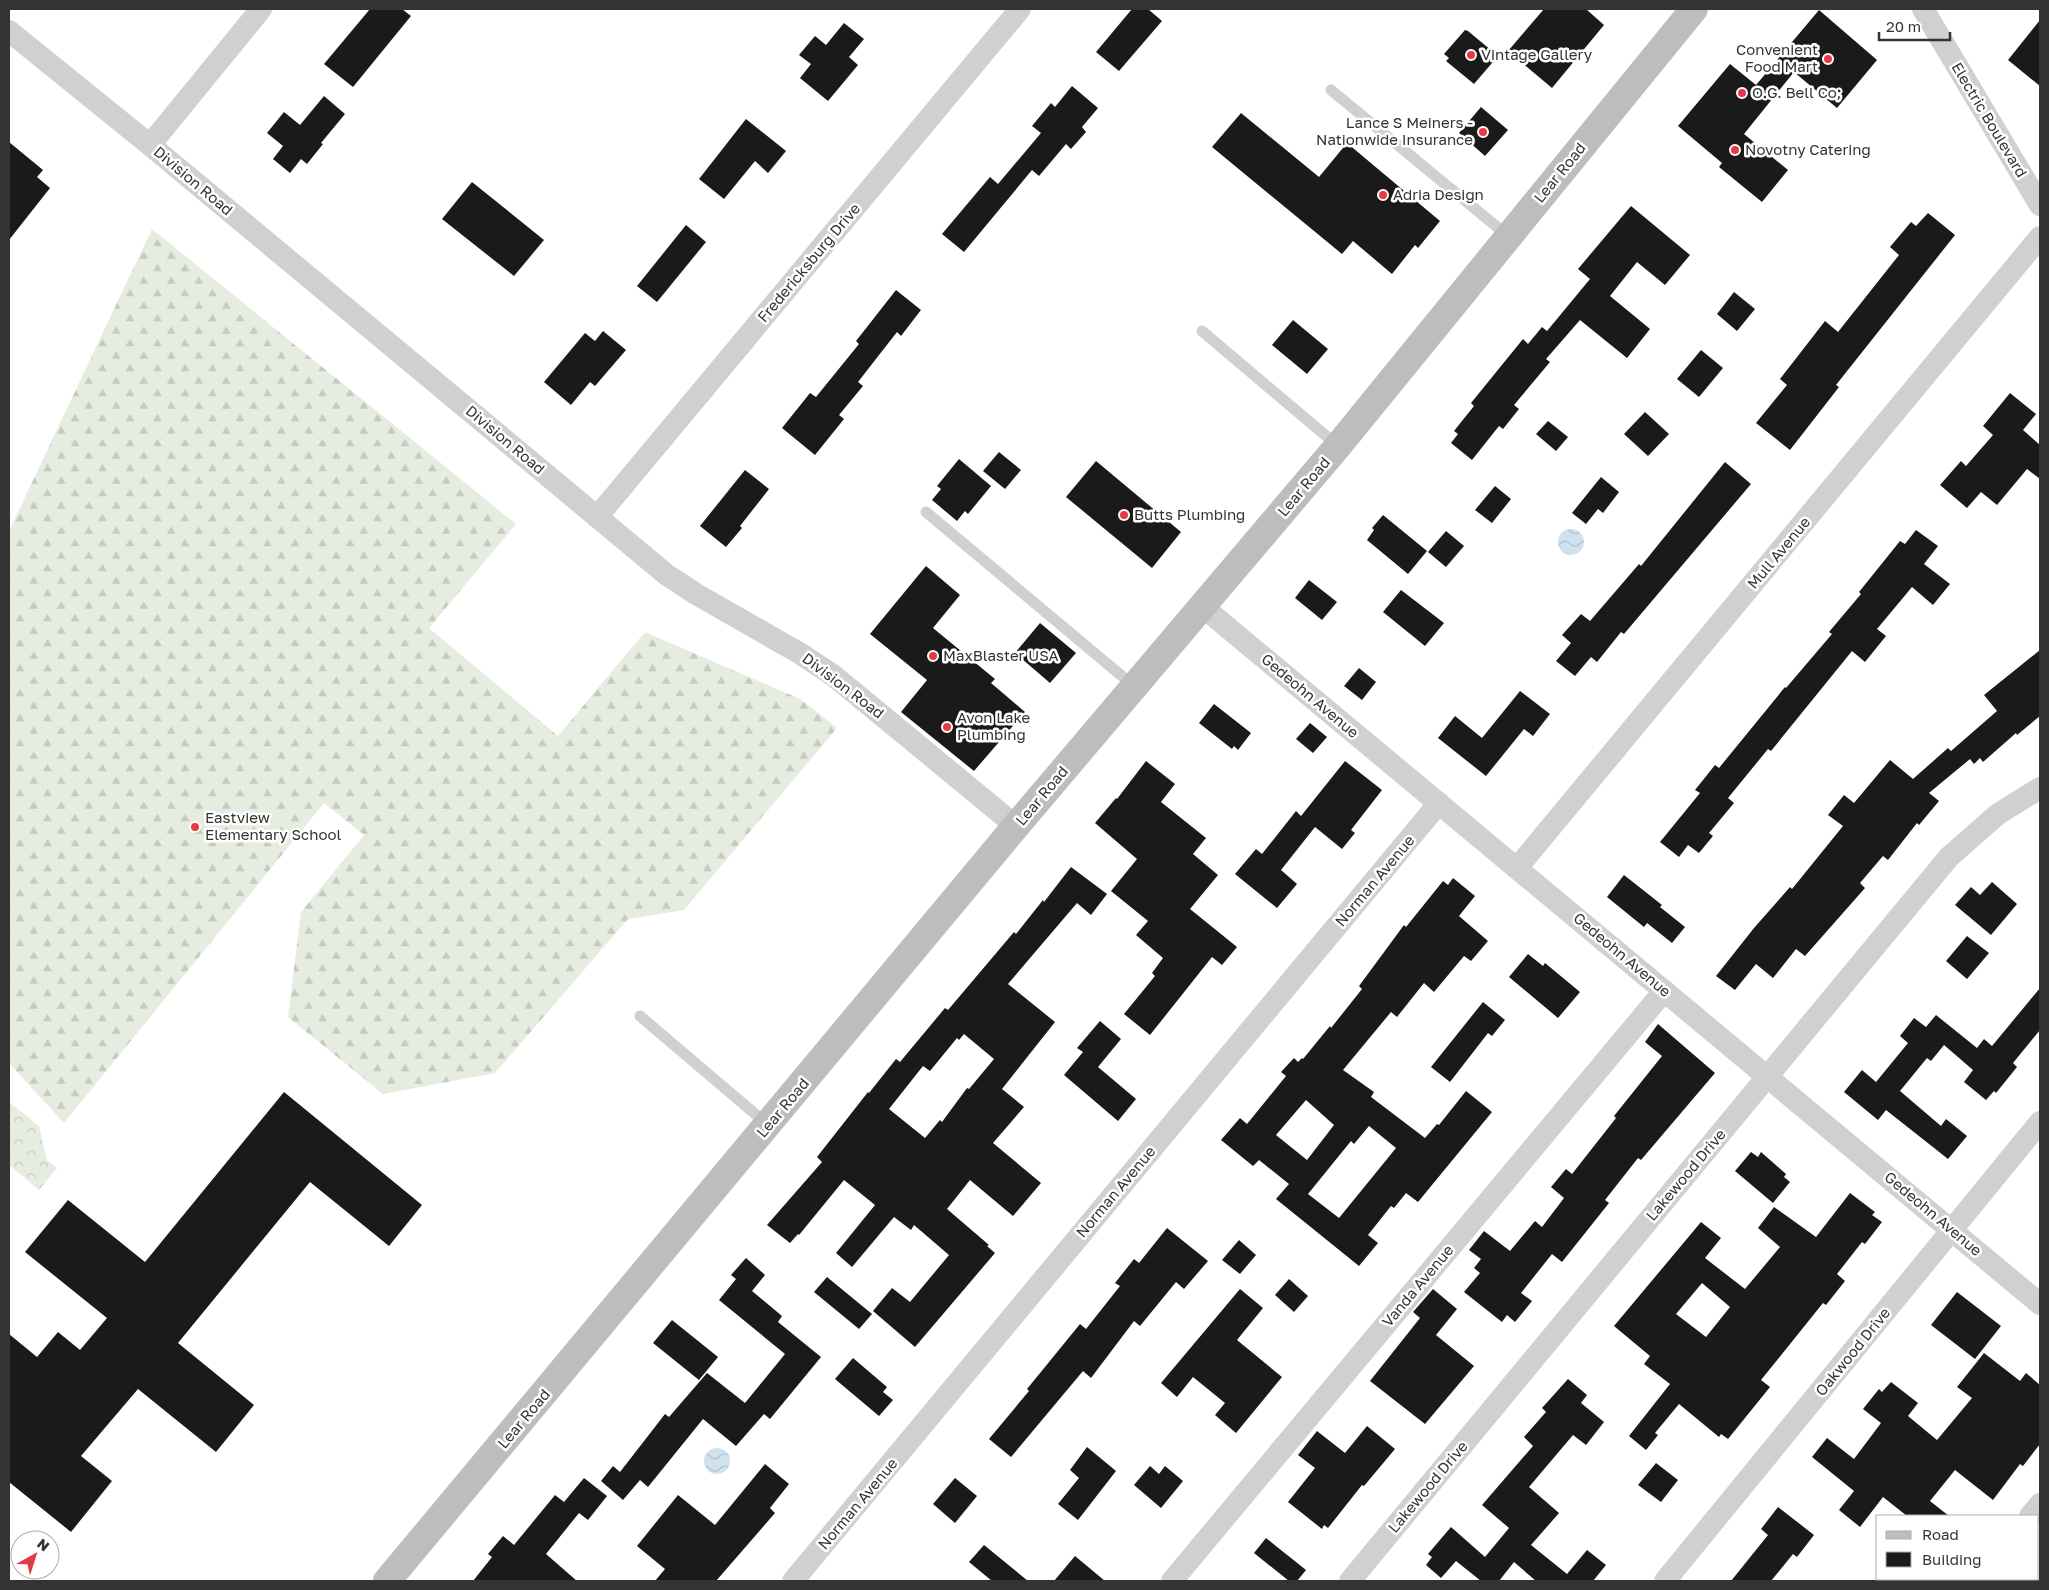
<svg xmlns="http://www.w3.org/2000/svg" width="2049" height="1590" font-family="'Golos Text',sans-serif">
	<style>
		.forest { fill: url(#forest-firs) }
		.park { fill: url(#park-crowns) }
		.water { fill: url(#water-waves) }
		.building { fill: #1a1a1a; fill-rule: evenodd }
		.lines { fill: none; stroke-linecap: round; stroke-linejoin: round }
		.lane { stroke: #d0d0d0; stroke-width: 11 }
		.street { stroke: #d0d0d0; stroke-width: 22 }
		.secondary { stroke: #bdbdbd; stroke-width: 28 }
		.poi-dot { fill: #e63946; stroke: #fff; stroke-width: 2 }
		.labels { text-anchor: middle; stroke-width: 5; stroke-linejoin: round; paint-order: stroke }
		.poi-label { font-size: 15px; fill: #333; stroke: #fff; text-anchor: start }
		.street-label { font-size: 15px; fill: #333; stroke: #fff }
	</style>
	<defs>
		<pattern id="forest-firs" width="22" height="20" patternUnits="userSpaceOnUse" patternTransform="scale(1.25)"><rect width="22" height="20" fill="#e6ecdf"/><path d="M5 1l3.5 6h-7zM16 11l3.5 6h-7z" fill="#c6cbc0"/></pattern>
		<pattern id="park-crowns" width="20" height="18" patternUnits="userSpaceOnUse" patternTransform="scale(1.25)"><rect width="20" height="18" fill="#e6ecdf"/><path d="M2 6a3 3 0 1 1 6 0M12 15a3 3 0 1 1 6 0" fill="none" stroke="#c6cbc0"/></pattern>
		<pattern id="water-waves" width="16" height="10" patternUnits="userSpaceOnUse" patternTransform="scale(1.25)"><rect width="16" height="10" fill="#cfe2ee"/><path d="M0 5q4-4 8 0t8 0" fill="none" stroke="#b2c2cd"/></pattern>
	</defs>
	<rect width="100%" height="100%" fill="#fff"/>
	<polygon class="forest" points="152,229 516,524 429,628 558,736 645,632 800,699 837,728 684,910 628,919 495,1073 383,1094 288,1017 301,912 364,835 324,803 64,1123 9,1063 9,531"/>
	<polygon class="park" points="9,1102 39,1126 47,1160 57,1168 39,1190 9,1165"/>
	<g class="water">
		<circle cx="1571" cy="542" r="13"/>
		<circle cx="717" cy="1461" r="13"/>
	</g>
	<g class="building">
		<polygon points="370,9 402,9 411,16 353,87 324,64"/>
		<polygon points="1132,9 1148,9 1162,21 1119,71 1096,52"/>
		<polygon points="1544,9 1586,9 1604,25 1552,88 1508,51"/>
		<polygon points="1819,10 1877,60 1837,108 1794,72 1744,134 1788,170 1762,202 1719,167 1722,163 1678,126 1730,64 1756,85"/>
		<polygon points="2040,20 2040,86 2008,60"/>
		<polygon points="844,23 864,39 849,57 858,65 828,101 800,78 811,64 799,55 815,36 826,45"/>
		<polygon points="1465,30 1468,31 1498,56 1474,84 1446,61 1449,58 1444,54"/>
		<polygon points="1072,86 1098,108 1082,127 1086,132 1071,149 1066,144 1039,176 1032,170 964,252 942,234 990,177 998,184 1041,133 1032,126 1051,103 1055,107"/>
		<polygon points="324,96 345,114 321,143 323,144 307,164 301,159 290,173 273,159 283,146 267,133 284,112 300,125"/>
		<polygon points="1481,107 1508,130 1485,156 1459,133"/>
		<polygon points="1241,113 1319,177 1347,143 1440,221 1418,248 1415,245 1392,274 1353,241 1342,254 1212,147"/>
		<polygon points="746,119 786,151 768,173 755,161 724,199 699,179"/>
		<polygon points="9,142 43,170 37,177 50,188 9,240"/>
		<polygon points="472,182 544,240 514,276 442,219"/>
		<polygon points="1631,206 1690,255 1665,285 1637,262 1610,296 1650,329 1627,358 1580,320 1546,359 1550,362 1514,405 1519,409 1503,429 1499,426 1472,460 1451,443 1458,434 1454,431 1474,406 1471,403 1523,339 1528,344 1542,327 1547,331 1590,279 1578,269"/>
		<polygon points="1928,213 1955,235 1836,385 1839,387 1790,450 1756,423 1787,385 1780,379 1825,321 1838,332 1899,255 1890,247 1911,222 1916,226"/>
		<polygon points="686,225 706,242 657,302 637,286"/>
		<polygon points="896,290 921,310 901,336 897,332 858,382 863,386 839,415 844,419 815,455 782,428 810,393 816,397 859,344 856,341"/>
		<polygon points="1734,292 1755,309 1737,331 1717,314"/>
		<polygon points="1293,320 1328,349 1307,374 1272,345"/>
		<polygon points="603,331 626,350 595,386 590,382 571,405 544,382 585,333 595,341"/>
		<polygon points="1701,350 1723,368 1699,397 1677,379"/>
		<polygon points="2010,393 2036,414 2023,430 2040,445 2040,479 2027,469 1997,505 1981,492 1967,508 1940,485 1961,461 1966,466 1993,435 1983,426"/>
		<polygon points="1645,412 1669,434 1648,456 1624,434"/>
		<polygon points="1548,421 1568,437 1556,451 1536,434"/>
		<polygon points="999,452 1021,470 1005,489 983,471"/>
		<polygon points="959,459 991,486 968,514 965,511 957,521 932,500 941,489 937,486"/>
		<polygon points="1096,461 1181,532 1152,568 1066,497"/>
		<polygon points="1725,462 1751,484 1624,634 1621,632 1597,662 1591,657 1575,676 1556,661 1571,643 1562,635 1581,614 1590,621 1639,564 1641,566"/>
		<polygon points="745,470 769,489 740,526 742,528 726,547 700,526"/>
		<polygon points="1601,477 1619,492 1603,513 1598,509 1586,524 1572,513"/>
		<polygon points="1495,486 1511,499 1492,523 1475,510"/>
		<polygon points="1383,515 1427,551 1408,574 1367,540 1374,530 1372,528"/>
		<polygon points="1916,530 1938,546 1924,564 1950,584 1933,605 1912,587 1877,629 1886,636 1865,662 1852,651 1771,751 1768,749 1728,798 1734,803 1709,833 1713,836 1699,853 1688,845 1679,857 1660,842 1700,793 1695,790 1715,765 1719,768 1785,687 1786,688 1832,634 1829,632 1861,594 1859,592 1900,541 1905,544"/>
		<polygon points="1446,531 1464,546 1446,567 1428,552"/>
		<polygon points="926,566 960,595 933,628 995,679 991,683 1025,712 974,771 901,712 927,680 870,634"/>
		<polygon points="1309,580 1337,602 1322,620 1295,598"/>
		<polygon points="1401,590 1444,623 1425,646 1383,612"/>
		<polygon points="1040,623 1076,653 1050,683 1015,653"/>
		<polygon points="2040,650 2040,716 2017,735 2016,733 1983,762 1980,758 1974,764 1970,759 1929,793 1939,801 1919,825 1917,823 1888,860 1883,856 1860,883 1865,888 1805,956 1796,949 1773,978 1756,964 1735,990 1716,976 1754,928 1790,887 1792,889 1843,826 1828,815 1844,795 1854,803 1890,760 1913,779 1948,748 1951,751 1997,711 1984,695"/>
		<polygon points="1359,668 1376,682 1362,700 1344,686"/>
		<polygon points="1520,691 1550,714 1533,736 1524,729 1486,776 1438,738 1455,716 1482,738"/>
		<polygon points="1214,704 1251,733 1238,750 1234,746 1232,749 1199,723"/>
		<polygon points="1310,723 1327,737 1313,753 1296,739"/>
		<polygon points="1146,761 1175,784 1161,802 1206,838 1193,854 1218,875 1190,909 1237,947 1222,965 1212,957 1150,1035 1124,1014 1155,976 1152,973 1163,958 1136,935 1148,921 1111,891 1137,859 1095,823 1116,798 1117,799"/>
		<polygon points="1345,761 1382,790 1351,830 1355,833 1342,849 1315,827 1281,870 1297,884 1277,908 1235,874 1256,849 1262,854 1296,811 1301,816"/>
		<path d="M1071 867 1107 894 1091 915 1077 903 1008 984 1055 1022 1002 1089 1024 1107 993 1143 1041 1183 1013 1216 970 1180 947 1209 989 1245 987 1246 995 1253 915 1347 873 1311 892 1288 910 1302 949 1255 914 1225 911 1230 894 1217 852 1267 836 1253 875 1205 844 1180 799 1235 798 1234 790 1243 767 1225 822 1162 817 1157 868 1092 869 1093 896 1059 900 1062 945 1008 948 1010 1014 932 1016 934 1043 900 1044 902ZM964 1034 994 1059 969 1089 967 1088 942 1122 940 1120 925 1138 889 1109 923 1066 930 1071 957 1038 959 1040Z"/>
		<polygon points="1624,875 1662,905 1660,907 1685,927 1672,943 1647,923 1644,927 1607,897"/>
		<path d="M1453 878 1475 896 1459 916 1488 941 1471 961 1464 956 1434 992 1424 983 1397 1017 1391 1012 1343 1070 1374 1092 1371 1097 1425 1138 1437 1124 1439 1125 1466 1091 1492 1112 1418 1202 1406 1193 1394 1208 1391 1206 1368 1235 1378 1243 1359 1266 1276 1199 1289 1184 1259 1160 1253 1166 1221 1140 1240 1118 1247 1124 1286 1076 1281 1072 1294 1058 1298 1062 1302 1058 1303 1059 1330 1026 1331 1028 1362 989 1359 986 1404 925 1406 927 1443 881 1448 885ZM1306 1100 1334 1125 1307 1160 1276 1135ZM1369 1126 1396 1148 1339 1218 1308 1194 1351 1141 1354 1144Z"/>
		<polygon points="1992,882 2017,904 1991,935 1955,905 1971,887 1980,895"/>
		<polygon points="1967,936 1989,953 1967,979 1946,961"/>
		<polygon points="1528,954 1543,966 1545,963 1580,992 1558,1018 1509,977"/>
		<polygon points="2040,988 2040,1030 2013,1063 2017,1067 1996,1093 1994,1091 1986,1100 1964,1082 1973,1070 1944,1045 1931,1061 1927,1058 1900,1091 1941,1126 1946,1119 1967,1136 1948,1159 1886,1110 1878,1120 1844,1092 1862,1070 1876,1082 1908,1043 1900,1036 1914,1018 1926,1027 1936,1015 1977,1048 1984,1039 1992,1046"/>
		<polygon points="1483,1002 1505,1020 1492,1036 1488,1033 1450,1082 1431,1067"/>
		<polygon points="1100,1021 1121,1039 1098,1067 1136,1099 1118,1121 1064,1075 1083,1052 1077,1048"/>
		<polygon points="1658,1024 1715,1073 1641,1160 1638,1158 1605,1200 1609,1203 1562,1262 1552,1254 1521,1293 1532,1301 1515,1322 1507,1315 1502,1322 1464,1292 1480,1273 1474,1268 1481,1259 1469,1250 1484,1231 1510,1251 1535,1221 1542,1227 1564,1198 1551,1187 1566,1169 1572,1174 1616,1118 1614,1116 1662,1056 1645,1042"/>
		<polygon points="284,1092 422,1205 389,1246 310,1182 178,1343 254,1405 216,1452 138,1389 81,1456 112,1481 71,1532 9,1482 9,1334 37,1357 58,1332 80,1350 107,1318 25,1252 68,1200 145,1262"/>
		<polygon points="1751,1152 1758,1157 1761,1152 1786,1174 1784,1177 1790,1182 1773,1203 1735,1171"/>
		<path d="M1850 1193 1875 1212 1872 1215 1882 1222 1865 1244 1862 1242 1837 1274 1845 1281 1826 1305 1823 1303 1761 1380 1770 1387 1728 1439 1721 1434 1719 1437 1679 1404 1655 1433 1658 1435 1646 1450 1629 1436 1670 1384 1644 1364 1650 1356 1614 1326 1701 1222 1721 1238 1705 1258 1745 1289 1780 1247 1758 1228 1774 1207 1816 1237ZM1702 1283 1730 1307 1706 1337 1676 1314Z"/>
		<polygon points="1167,1228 1208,1261 1184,1289 1176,1282 1140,1326 1134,1321 1091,1378 1083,1371 1011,1457 989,1439 1029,1391 1027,1389 1080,1324 1086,1329 1120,1286 1115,1283 1134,1259 1139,1263"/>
		<polygon points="1239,1240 1256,1255 1240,1274 1222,1260"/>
		<polygon points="746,1258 765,1275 752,1291 782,1316 778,1322 821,1357 770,1419 764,1414 736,1446 703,1419 648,1487 640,1480 623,1500 601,1481 613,1466 620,1472 665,1414 669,1417 707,1373 745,1403 785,1354 719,1300 736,1279 731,1275"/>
		<polygon points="827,1277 872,1314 859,1329 814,1292"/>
		<polygon points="1289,1279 1308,1296 1294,1312 1275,1295"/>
		<polygon points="1240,1289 1263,1308 1237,1340 1282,1377 1236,1433 1215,1415 1225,1403 1193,1377 1177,1397 1161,1383"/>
		<polygon points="1433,1289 1457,1309 1436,1335 1474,1366 1425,1424 1370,1381 1420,1318 1413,1312"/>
		<polygon points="1957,1292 2001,1326 1975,1359 1931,1325"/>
		<polygon points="672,1320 718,1357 699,1380 653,1343"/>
		<polygon points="1984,1353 2020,1381 2026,1373 2040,1385 2040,1444 2023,1466 2020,1464 1993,1500 1955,1470 1930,1501 1949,1516 1907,1516 1883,1497 1860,1527 1839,1510 1854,1491 1812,1457 1827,1438 1854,1459 1881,1423 1863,1409 1879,1389 1882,1392 1891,1382 1918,1403 1908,1416 1937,1440 1972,1398 1957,1387"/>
		<polygon points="853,1358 887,1387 883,1392 893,1400 879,1416 835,1379"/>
		<polygon points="1568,1379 1587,1395 1581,1403 1604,1422 1586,1445 1573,1435 1529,1487 1559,1513 1531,1545 1567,1574 1587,1550 1606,1565 1593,1581 1536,1581 1514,1562 1499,1581 1481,1581 1456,1561 1441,1578 1426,1565 1432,1557 1428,1554 1451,1527 1485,1557 1509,1528 1482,1505 1533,1446 1524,1437 1546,1412 1542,1408"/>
		<polygon points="1367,1426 1395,1449 1364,1486 1362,1485 1328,1528 1324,1525 1322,1529 1288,1502 1315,1468 1298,1455 1317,1431 1345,1453"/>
		<polygon points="1087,1447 1116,1471 1078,1520 1058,1504 1079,1478 1070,1470"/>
		<polygon points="1656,1463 1678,1480 1661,1502 1638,1485"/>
		<polygon points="765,1464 789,1484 770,1508 775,1513 716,1581 655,1581 665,1569 637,1546 678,1495 715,1525"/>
		<polygon points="1150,1466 1159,1474 1165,1466 1183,1481 1161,1508 1134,1485"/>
		<polygon points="584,1478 607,1496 588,1520 579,1513 546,1554 577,1581 473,1581 492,1557 488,1554 503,1536 514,1545 555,1495 564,1502"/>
		<polygon points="955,1478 977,1496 955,1523 933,1504"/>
		<polygon points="1778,1507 1814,1535 1797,1557 1793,1554 1771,1581 1731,1581 1768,1535 1761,1529"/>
		<polygon points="1266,1538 1306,1570 1297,1581 1289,1581 1254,1553"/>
		<polygon points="984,1545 1028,1581 992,1581 969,1562"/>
		<polygon points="1075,1556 1105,1581 1054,1581"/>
	</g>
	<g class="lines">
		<g class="lane">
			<polyline points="1331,90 1508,236"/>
			<polyline points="1202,331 1338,446"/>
			<polyline points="926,512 1135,687"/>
			<polyline points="640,1016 768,1125"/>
		</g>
		<g class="street">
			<polyline points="1923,9 2040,205"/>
			<polyline points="9,31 150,145 667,575 696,594 801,654 834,676 1016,826"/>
			<polyline points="150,145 261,9"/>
			<polyline points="597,517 1020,9"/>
			<polyline points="1203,607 2040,1304"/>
			<polyline points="1517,868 2040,237"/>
			<polyline points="2030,1516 2040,1504"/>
			<polyline points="793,1581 1439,803"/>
			<polyline points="1172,1581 1664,991"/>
			<polyline points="1350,1581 1949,857 1998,814 2040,788"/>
			<polyline points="1665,1581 2040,1122"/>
			<polyline points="1977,1581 1979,1579"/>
		</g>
		<polyline class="secondary" points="387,1581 1016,826 1338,446 1694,9"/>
	</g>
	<g class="poi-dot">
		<circle cx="1471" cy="55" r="5"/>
		<circle cx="1828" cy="59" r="5"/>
		<circle cx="1742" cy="93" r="5"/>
		<circle cx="1483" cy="132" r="5"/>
		<circle cx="1735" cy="150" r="5"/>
		<circle cx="1383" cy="195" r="5"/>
		<circle cx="1124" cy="515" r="5"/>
		<circle cx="933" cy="656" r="5"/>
		<circle cx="947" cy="727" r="5"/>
		<circle cx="195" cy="827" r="5"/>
	</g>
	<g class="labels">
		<g class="poi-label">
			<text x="1818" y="55" text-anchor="end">Convenient<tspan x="1818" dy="17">Food Mart</tspan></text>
			<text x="1481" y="60">Vintage Gallery</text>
			<text x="1752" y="98">O.G. Bell Co;</text>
			<text x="1473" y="128" text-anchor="end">Lance S Meiners -<tspan x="1473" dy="17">Nationwide Insurance</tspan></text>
			<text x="1745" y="155">Novotny Catering</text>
			<text x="1393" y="200">Adria Design</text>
			<text x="1134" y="520">Butts Plumbing</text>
			<text x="943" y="661">MaxBlaster USA</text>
			<text x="957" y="723">Avon Lake<tspan x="957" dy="17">Plumbing</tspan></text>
			<text x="205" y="823">Eastview<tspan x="205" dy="17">Elementary School</tspan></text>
		</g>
		<g class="street-label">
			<text transform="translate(1989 120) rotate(59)" y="5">Electric Boulevard</text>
			<text transform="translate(1560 173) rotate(-51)" y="5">Lear Road</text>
			<text transform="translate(193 181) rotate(40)" y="5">Division Road</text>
			<text transform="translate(809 263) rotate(-50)" y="5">Fredericksburg Drive</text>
			<text transform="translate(505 440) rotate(40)" y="5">Division Road</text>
			<text transform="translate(1304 487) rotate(-50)" y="5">Lear Road</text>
			<text transform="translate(1779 553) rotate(-50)" y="5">Mull Avenue</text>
			<text transform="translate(843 686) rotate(37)" y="5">Division Road</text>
			<text transform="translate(1310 696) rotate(40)" y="5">Gedeohn Avenue</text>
			<text transform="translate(1042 796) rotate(-50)" y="5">Lear Road</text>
			<text transform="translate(1375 881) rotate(-50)" y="5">Norman Avenue</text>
			<text transform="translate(1622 955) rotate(40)" y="5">Gedeohn Avenue</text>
			<text transform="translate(783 1108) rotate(-50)" y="5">Lear Road</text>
			<text transform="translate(1686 1175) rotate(-50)" y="5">Lakewood Drive</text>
			<text transform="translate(1116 1192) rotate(-50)" y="5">Norman Avenue</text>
			<text transform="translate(1933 1214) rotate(40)" y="5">Gedeohn Avenue</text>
			<text transform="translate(1418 1286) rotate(-50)" y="5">Vanda Avenue</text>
			<text transform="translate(1853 1352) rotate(-51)" y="5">Oakwood Drive</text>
			<text transform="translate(524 1419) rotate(-50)" y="5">Lear Road</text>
			<text transform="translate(1428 1487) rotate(-50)" y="5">Lakewood Drive</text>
			<text transform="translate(858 1504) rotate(-50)" y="5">Norman Avenue</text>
		</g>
	</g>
	<rect width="2049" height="1590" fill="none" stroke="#333333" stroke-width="20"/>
	<rect x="1876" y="1515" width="162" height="65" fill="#ffffff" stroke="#adadad"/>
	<rect x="1886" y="1531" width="25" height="8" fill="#bdbdbd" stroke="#adadad"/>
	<text x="1922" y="1540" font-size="15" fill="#333333">Road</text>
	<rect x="1886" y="1552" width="25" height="15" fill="#1a1a1a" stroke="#adadad"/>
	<text x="1922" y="1565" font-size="15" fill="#333333">Building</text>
	<g transform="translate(35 1555) rotate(39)"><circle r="24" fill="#ffffff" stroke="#adadad"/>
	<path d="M0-4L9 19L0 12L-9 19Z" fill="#e63946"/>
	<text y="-8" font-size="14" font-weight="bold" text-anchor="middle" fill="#333333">N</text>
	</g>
	<path d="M1879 32v8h71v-8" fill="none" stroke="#333333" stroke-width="2.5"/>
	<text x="1886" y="32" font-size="15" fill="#333333" stroke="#ffffff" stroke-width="4" paint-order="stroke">20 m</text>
</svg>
